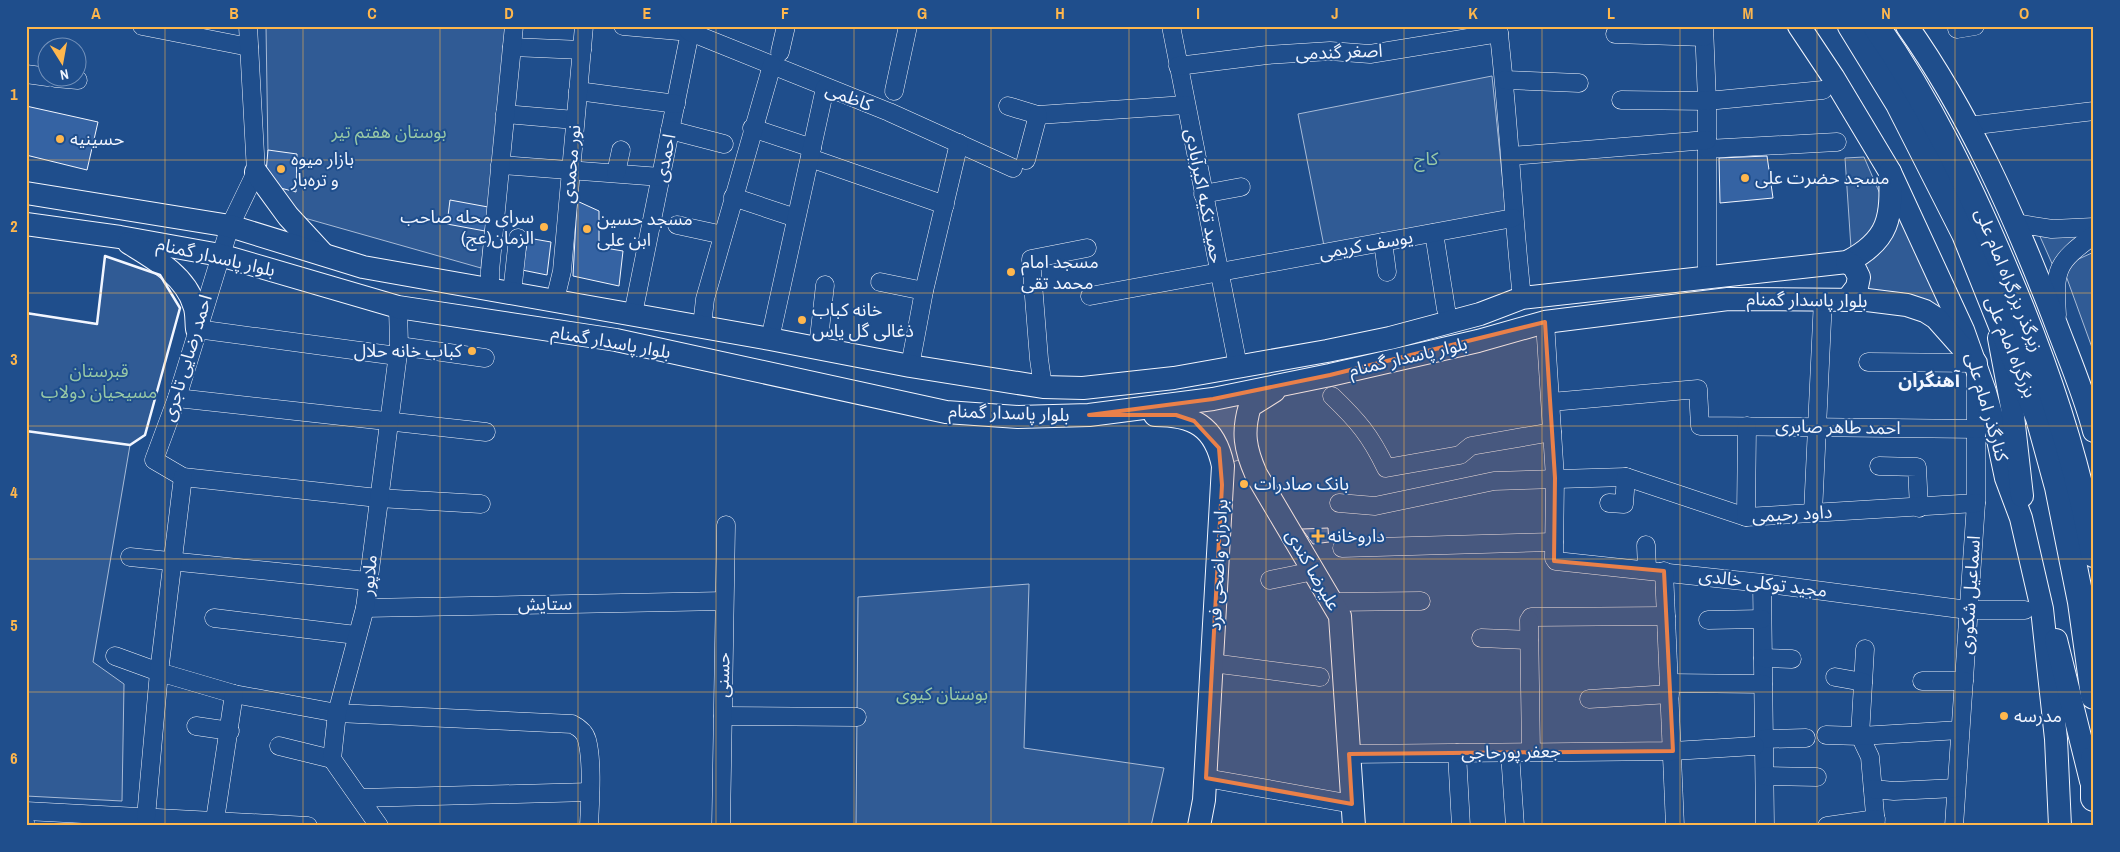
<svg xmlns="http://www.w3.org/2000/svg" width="2120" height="852" font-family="'Archivo Narrow','Noto Sans Arabic',sans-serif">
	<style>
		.built { fill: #305b95; stroke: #a8bbd7 }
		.building { fill: #3563a3; stroke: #f2f6ff }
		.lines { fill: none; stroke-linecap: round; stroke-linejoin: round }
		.minor-casing { stroke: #f2f6ff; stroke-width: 19 }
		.major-casing { stroke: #f2f6ff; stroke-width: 24 }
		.highway-casing { stroke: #f2f6ff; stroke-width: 28 }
		.minor { stroke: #1f4e8c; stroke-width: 18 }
		.major { stroke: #1f4e8c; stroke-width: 22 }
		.highway { stroke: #1f4e8c; stroke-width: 26 }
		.wall { stroke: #f2f6ff; stroke-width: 2.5 }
		.marked { fill: #ea8049; fill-opacity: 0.2; stroke: #ea8049; stroke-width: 4; stroke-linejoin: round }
		.grid { fill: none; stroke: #ffb74d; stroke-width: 1; stroke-opacity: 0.55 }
		.poi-dot { fill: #ffb74d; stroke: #1f4e8c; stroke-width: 2 }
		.labels { text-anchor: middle; stroke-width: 4; stroke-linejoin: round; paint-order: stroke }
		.street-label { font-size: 18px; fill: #f2f6ff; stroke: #1f4e8c }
		.park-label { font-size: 18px; fill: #97c8a6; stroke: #1f4e8c }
		.poi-label { font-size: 18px; fill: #f2f6ff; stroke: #1f4e8c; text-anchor: start }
		.neighbourhood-label { font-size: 19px; font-weight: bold; fill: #f2f6ff; stroke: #1f4e8c }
		.neatline { fill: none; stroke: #ffb74d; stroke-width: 2 }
		.grid-label { font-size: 16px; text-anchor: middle; font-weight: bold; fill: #ffb74d }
	</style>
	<rect width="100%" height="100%" fill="#1f4e8c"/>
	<g class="built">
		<polygon points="266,26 508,26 481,268 301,217 287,199 268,155"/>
		<polygon points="1492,76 1506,213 1324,246 1298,114"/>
		<polygon points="1864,157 1880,194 1877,220 1867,237 1851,248 1845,158"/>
		<polygon points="1897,206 1959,337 1915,297 1902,293 1861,290 1869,276 1867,267 1861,262"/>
		<polygon points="2090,231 2054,268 2038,232"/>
		<polygon points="2094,252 2094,353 2065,273 2072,262"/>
		<polygon points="105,256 160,275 180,308 145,435 130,445 93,662 124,684 122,801 26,796 26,313 97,324"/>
		<polygon points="1249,396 1238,406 1236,421 1242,459 1229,463 1192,410"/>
		<polygon points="1029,584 1024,748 1164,768 1151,826 856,826 858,597"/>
	</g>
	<g class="building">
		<polygon points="26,106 98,122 87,170 26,155"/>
		<polygon points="268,150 297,154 296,192 265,184"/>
		<polygon points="1767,156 1773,198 1720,203 1719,158"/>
		<polygon points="450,200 488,207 485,231 447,224"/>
		<polygon points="577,201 599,211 599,247 623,251 619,286 573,276"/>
		<polygon points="528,238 551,242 547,275 522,270"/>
		<polygon points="1328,528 1329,542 1313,544 1302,529"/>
	</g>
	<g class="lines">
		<g class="minor-casing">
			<g id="minor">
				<polyline points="142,26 249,47"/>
				<polyline points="248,26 256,172 230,226 177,398 154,460 183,477 378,498 481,504"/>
				<polyline points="623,26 690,32 633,314"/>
				<polyline points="685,26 690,32 889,112 1013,168"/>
				<polyline points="1171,26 1238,366"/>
				<path d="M1498 26C1509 117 1512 207 1522 298"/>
				<polyline points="1704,26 1707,101 1707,277"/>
				<polyline points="1957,29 1975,26"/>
				<polyline points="1615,34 1704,37"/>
				<polyline points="512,47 582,50"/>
				<polyline points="780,52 786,26"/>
				<polyline points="1178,66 1267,55 1330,51 1370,54 1499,33"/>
				<polyline points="26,74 48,77"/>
				<polyline points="55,78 78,80"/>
				<polyline points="1505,80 1579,83"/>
				<polyline points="578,91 676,104"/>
				<polyline points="894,91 908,26"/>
				<polyline points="1621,100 1707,101 1823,90"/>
				<polyline points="1008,106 1038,115 1185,105"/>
				<polyline points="505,114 575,120"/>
				<polyline points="1968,126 2094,111"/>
				<polyline points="752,128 812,148"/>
				<polyline points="670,130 724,144"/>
				<polyline points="1707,149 1837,142"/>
				<polyline points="1511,156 1707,140"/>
				<polyline points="810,158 945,205"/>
				<polyline points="1026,160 1038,115"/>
				<polyline points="500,165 661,177"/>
				<polyline points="616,173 621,150"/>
				<polyline points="1203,194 1241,187"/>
				<polyline points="733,197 796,218"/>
				<polyline points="2015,223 2052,229 2094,227"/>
				<polyline points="677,225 723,235"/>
				<polyline points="1434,233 1446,309"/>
				<polyline points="1383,242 1387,272"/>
				<polyline points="880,282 924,291"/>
				<polyline points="490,289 490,271 514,26"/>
				<polyline points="512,293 518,238"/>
				<polyline points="1090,296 1513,218"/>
				<polyline points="555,300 562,271 584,26"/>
				<path d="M2057 315C2054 269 2056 263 2094 235"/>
				<polyline points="1545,322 1555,478 1554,558 1556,561 1762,583 1968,610 2025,610"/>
				<polyline points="702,326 705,299 772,65"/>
				<polyline points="197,329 397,356"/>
				<polyline points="770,339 825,88"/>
				<polyline points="399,346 485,358"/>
				<polyline points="818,347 825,285"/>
				<polyline points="1868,362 1976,363 1976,503 1954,826"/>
				<polyline points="910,366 924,291 959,143"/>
				<polyline points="1043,387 1039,359 1031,259 1087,248"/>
				<path d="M1332 396C1358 421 1370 435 1386 468L1460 455 1471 446 1552 432"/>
				<polyline points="177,398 486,432"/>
				<polyline points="1551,402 1698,389 1700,426 1977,429"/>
				<polyline points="1879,466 1917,467 1919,508"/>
				<polyline points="1339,503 1375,506 1494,481 1626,477 1746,517 1976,503"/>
				<polyline points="1609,503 1624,504 1626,477"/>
				<polyline points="1813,513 1823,299"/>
				<polyline points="1746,517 1747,426"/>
				<polyline points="1646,545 1647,569"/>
				<polyline points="1342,548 1554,542"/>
				<polyline points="130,557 367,581"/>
				<polyline points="1664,571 1675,826"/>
				<polyline points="1270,580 1314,571"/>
				<polyline points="1762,583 1765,826"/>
				<polyline points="1331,602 1421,601"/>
				<polyline points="365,608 724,601"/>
				<polyline points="1531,617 1666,616"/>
				<polyline points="214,618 356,635"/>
				<polyline points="1529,620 1531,752"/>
				<polyline points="1708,620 1762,619"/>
				<polyline points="1481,638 1529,640"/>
				<polyline points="1865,649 1860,736 1870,757 1876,826"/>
				<path d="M115 656 159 672 234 694 337 713 572 724C580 728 585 732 587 740 593 763 590 802 589 826"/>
				<polyline points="1763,658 1792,659"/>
				<polyline points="1212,663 1320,677"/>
				<polyline points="1835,677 1863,682"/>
				<polyline points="1922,681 1964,681"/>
				<polyline points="1669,683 1763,684"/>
				<polyline points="1589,699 1670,694"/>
				<polyline points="723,716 857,717"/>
				<polyline points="196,726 230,731"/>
				<polyline points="1826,735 1860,736 1960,730"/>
				<polyline points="1764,739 1806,738"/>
				<polyline points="279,746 332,759"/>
				<polyline points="1457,753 1461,826"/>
				<polyline points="1510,753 1515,826"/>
				<polyline points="1349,754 1673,751 1755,746"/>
				<polyline points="1765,776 1817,777"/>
				<polyline points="1206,778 1352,804"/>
				<polyline points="1873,789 1894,791 1956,788"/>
				<polyline points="360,798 590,792"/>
				<polyline points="26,811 308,826"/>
				<polyline points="146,817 159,672 183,477"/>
				<polyline points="215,820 234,694"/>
				<polyline points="26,825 26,826"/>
				<polyline points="379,826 332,759 337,713 365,608 399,346 398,307"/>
				<polyline points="721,826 726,525"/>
				<polyline points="1827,826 1876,819"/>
			</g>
		</g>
		<g class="major-casing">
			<g id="major">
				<polyline points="1799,26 1833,77 1890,172 1963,330 1985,392 1997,435 2006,478 2021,518 2042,609 2056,739 2060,826"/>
				<path d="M1907 26C1970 115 2014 216 2053 316 2067 354 2084 392 2094 431"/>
				<polyline points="256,172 288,216 323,254"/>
				<path d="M26 193 230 226 363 267 770 339 910 366 1043 387 1083 388 1174 378 1327 351 1390 338 1480 314 1522 298 1847 262C1890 240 1892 217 1890 172"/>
				<polyline points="26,224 120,237 220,255 398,307 616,340 946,412 1018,417 1089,415 1213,399 1330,375 1478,341 1545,322 1728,299 1867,300 1907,305 1925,311 1936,318 1976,363"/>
				<path d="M129 243C153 258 185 275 194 305 197 312 196 321 197 329"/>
				<polyline points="1847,300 1857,287 1859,277 1854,267 1847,262"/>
				<polyline points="1999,338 2012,407 2022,496"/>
				<path d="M1274 391 1250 406C1242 432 1245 449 1256 474L1340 616 1354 826"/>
				<path d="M1155 415C1193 415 1215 426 1223 466L1204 800 1199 826"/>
				<polyline points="2056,640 2091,781"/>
			</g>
		</g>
		<g class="highway-casing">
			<g id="highway">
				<polyline points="1851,26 1899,104 1965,234 2039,418 2058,487 2081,602 2094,696"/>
				<path d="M1876 26C1929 102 1969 185 2005 270 2044 361 2077 456 2094 554"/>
				<polyline points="2094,759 2094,798"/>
			</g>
		</g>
		<use href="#minor" class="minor"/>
		<use href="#major" class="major"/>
		<use href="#highway" class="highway"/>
		<polyline class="wall" points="26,313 97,324 105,256 160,275 180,308 145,435 130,445 26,431"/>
	</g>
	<path class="marked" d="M1545 322 1555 478 1554 561 1664 571 1673 751 1349 754 1352 804 1206 778 1222 485 1219 448 1194 421 1176 415H1089L1213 399 1330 375Z"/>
	<path class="grid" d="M165 26V826M303 26V826M440 26V826M578 26V826M716 26V826M854 26V826M991 26V826M1129 26V826M1266 26V826M1404 26V826M1542 26V826M1680 26V826M1817 26V826M1955 26V826M26 160H2094M26 293H2094M26 426H2094M26 559H2094M26 692H2094"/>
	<g class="poi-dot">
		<circle cx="60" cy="139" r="5"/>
		<circle cx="281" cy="169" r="5"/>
		<circle cx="1745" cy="178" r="5"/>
		<circle cx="544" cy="227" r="5"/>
		<circle cx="587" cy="229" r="5"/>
		<circle cx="1011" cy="272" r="5"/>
		<circle cx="802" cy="320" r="5"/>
		<circle cx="472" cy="351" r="5"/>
		<circle cx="1244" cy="484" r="5"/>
		<path d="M1315.5 528.5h5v5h5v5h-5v5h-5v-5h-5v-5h5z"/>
		<circle cx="2004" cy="716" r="5"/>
	</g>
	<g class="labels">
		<g class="street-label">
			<text transform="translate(1339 52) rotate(-2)" y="6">اصغر گندمی</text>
			<text transform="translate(849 97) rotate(21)" y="6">کاظمی</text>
			<text transform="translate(665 158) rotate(-79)" y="6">احمدی</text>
			<text transform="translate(571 164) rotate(-85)" y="6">نور محمدی</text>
			<text transform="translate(1204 196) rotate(79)" y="6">حمید تکیه اکبرآبادی</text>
			<text transform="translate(1366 245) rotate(-10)" y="6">یوسف کریمی</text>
			<text transform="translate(216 257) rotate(13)" y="6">بلوار پاسدار گمنام</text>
			<text transform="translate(2009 280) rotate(68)" y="6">زیرگذر بزرگراه امام علی</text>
			<text transform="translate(1807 300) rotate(1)" y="6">بلوار پاسدار گمنام</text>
			<text transform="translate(611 342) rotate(10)" y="6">بلوار پاسدار گمنام</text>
			<text transform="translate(2011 347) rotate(68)" y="6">بزرگراه امام علی</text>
			<text transform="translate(1408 357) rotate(-13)" y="6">بلوار پاسدار گمنام</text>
			<text transform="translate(187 358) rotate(-73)" y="6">احمد رضایی تاجری</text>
			<text transform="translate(1987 407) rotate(74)" y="6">کنارگذر امام علی</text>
			<text transform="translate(1009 413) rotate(2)" y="6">بلوار پاسدار گمنام</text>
			<text transform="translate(1838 427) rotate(1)" y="6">احمد طاهر صابری</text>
			<text transform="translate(1792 514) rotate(-3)" y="6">داود رحیمی</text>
			<text transform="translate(1218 565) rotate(-87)" y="6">برادران واضحی فرد</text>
			<text transform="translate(1313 570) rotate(60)" y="6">علیرضا کندی</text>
			<text transform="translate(369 575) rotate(-84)" y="6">ملاپور</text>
			<text transform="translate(1763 583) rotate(7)" y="6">مجید توکلی خالدی</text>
			<text transform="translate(1970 595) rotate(-86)" y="6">اسماعیل شکوری</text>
			<text transform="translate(545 604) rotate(-1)" y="6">ستایش</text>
			<text transform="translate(723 675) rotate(-89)" y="6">حسنی</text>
			<text transform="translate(1511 752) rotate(-1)" y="6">جعفر پورحاجی</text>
		</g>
		<g class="park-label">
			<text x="389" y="138">بوستان هفتم تیر</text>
			<text x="1426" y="165">کاج</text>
			<text x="99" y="377">قبرستان<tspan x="99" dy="21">مسیحیان دولاب</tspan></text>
			<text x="942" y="700">بوستان کیوی</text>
		</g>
		<g class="poi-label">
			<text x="70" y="145">حسینیه</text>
			<text x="291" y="165">بازار میوه<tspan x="291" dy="21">و تره‌بار</tspan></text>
			<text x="1755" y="184">مسجد حضرت علی</text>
			<text x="534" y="223" text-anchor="end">سرای محله صاحب<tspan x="534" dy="21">الزمان(عج)</tspan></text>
			<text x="597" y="225">مسجد حسین<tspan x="597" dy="21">ابن علی</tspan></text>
			<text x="1021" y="268">مسجد امام<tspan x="1021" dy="21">محمد تقی</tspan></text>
			<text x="812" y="316">خانه کباب<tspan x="812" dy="21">ذغالی گل یاس</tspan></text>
			<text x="462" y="357" text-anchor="end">کباب خانه حلال</text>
			<text x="1254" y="490">بانک صادرات</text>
			<text x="1328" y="542">داروخانه</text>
			<text x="2014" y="722">مدرسه</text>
		</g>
		<g class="neighbourhood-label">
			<text x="1929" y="387">آهنگران</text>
		</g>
	</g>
	<rect width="2120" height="852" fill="none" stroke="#1f4e8c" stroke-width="55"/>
	<g transform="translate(62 62) rotate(169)"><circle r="24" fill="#1f4e8c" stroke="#7391ba"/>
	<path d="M0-4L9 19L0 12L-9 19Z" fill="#ffb74d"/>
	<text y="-8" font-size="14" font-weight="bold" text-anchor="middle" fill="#f2f6ff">N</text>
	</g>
	<rect x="28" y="28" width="2064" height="796" class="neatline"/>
	<g class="grid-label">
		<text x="96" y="19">A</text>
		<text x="234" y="19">B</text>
		<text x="372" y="19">C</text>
		<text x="509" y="19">D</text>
		<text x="647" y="19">E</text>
		<text x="785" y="19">F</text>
		<text x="922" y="19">G</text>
		<text x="1060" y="19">H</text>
		<text x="1198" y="19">I</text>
		<text x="1335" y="19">J</text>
		<text x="1473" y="19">K</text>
		<text x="1611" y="19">L</text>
		<text x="1748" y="19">M</text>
		<text x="1886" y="19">N</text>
		<text x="2024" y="19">O</text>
		<text x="14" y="100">1</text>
		<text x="14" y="232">2</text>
		<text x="14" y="365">3</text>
		<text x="14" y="498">4</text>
		<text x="14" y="631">5</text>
		<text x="14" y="764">6</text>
	</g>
</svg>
